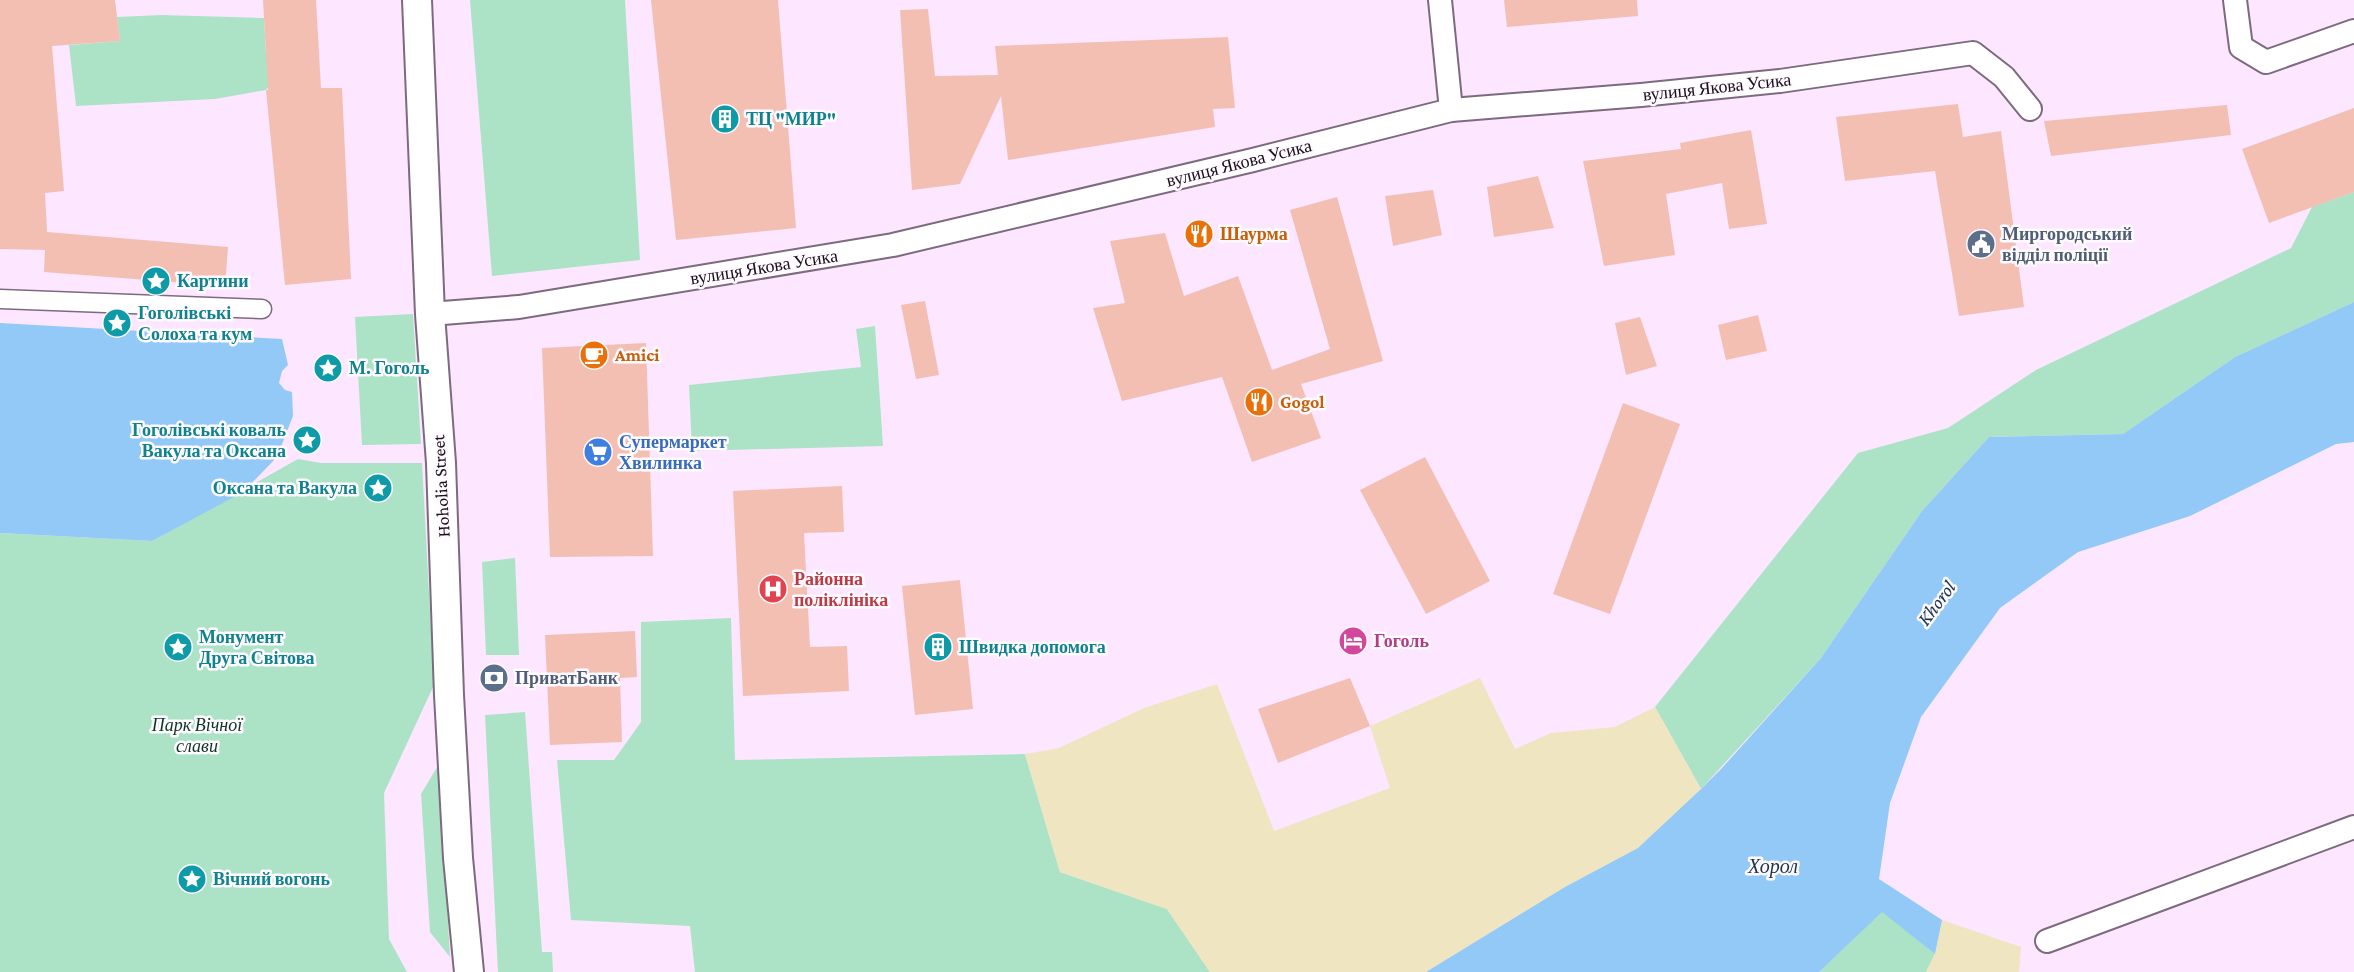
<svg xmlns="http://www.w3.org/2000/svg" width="2354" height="972" font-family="'Crimson Pro',serif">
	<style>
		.green { fill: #ace3c6 }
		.sand { fill: #efe5c0 }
		.water { fill: #92c9f6 }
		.building { fill: #f4bfb3 }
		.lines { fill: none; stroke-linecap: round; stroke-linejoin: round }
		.pedestrian-casing { stroke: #7d6a7f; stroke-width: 21 }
		.minor-casing { stroke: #7d6a7f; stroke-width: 26 }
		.tertiary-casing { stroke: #7d6a7f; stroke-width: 32 }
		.pedestrian { stroke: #fff; stroke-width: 18 }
		.minor { stroke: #fff; stroke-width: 22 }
		.tertiary { stroke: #fff; stroke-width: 28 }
		.labels { text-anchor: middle; stroke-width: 5; stroke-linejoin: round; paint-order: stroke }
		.street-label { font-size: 18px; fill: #181018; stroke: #fffaff }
		.culture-label { font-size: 18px; font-weight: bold; fill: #0d838f; stroke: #fffaff; text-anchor: start }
		.food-label { font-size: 18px; font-weight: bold; fill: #c56008; stroke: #fffaff; text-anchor: start }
		.service-label { font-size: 18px; font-weight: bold; fill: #4e5e75; stroke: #fffaff; text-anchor: start }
		.shop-label { font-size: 18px; font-weight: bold; fill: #366cbe; stroke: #fffaff; text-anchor: start }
		.health-label { font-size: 18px; font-weight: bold; fill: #be3a42; stroke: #fffaff; text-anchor: start }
		.hotel-label { font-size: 18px; font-weight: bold; fill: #b23c85; stroke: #fffaff; text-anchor: start }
		.park-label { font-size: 18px; font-style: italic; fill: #0d3524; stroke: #fffaff }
		.water-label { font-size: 20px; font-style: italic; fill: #16344b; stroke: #fffaff }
	</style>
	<rect width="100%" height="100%" fill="#fde6ff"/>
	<g class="green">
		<polygon points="470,0 625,0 640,260 492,276"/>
		<polygon points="162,15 264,18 266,54 301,52 266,90 215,99 76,106 69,45 120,41 117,17"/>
		<polygon points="2354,192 2354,302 2235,357 2123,434 1989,437 1922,511 1821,658 1701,789 1655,707 1858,453 1948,428 2036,370 2291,248 2312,207"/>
		<polygon points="413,314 421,444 362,445 355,317"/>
		<polygon points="875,326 883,446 692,451 689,385 861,367 856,329"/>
		<polygon points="298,459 321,463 422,463 434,685 384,793 389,939 407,972 0,972 0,533 152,541"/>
		<polygon points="515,558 519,655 486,655 482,562"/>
		<polygon points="731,618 735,760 1025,754 1060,872 1167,909 1210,972 695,972 690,926 571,920 557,760 614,760 641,722 641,622"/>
		<polygon points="525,712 542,952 552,952 553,972 498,972 485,715"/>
		<polygon points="439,764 450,957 430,932 421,794"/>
		<polygon points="1882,911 1935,954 1926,972 1819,972"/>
	</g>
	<g class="sand">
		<polygon points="1480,678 1515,749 1551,733 1615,727 1655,707 1701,789 1638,848 1565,887 1426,972 1210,972 1167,909 1060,872 1025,754 1059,748 1144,708 1217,684 1274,831 1390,788 1370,726"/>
		<polygon points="1942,920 2021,947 2019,972 1926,972 1935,954"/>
	</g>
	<g class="water">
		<polygon points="2354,302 2354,442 2336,444 2190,516 2078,552 2000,608 1921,717 1890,803 1879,879 1942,920 1935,954 1882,912 1819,972 1426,972 1565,887 1638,848 1701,789 1722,768 1821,658 1922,511 1989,437 2123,434 2235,357"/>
		<polygon points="0,323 282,339 288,365 282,371 279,383 285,390 292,392 293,416 277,457 243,492 152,541 0,533"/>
	</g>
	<g class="building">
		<polygon points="0,0 115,0 120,41 52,46 64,191 45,193 47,232 228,247 225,286 44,272 45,250 0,249"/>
		<polygon points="263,0 316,0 321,88 342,88 351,279 285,285 266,90 268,90"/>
		<polygon points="651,0 778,0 796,228 676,240"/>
		<polygon points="1504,0 1637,0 1638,16 1507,27"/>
		<polygon points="928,9 935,76 998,75 995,46 1228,37 1235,108 1213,109 1215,127 1008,160 1001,96 960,184 912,190 900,10"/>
		<polygon points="1958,104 1963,137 2001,131 2024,307 1959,316 1935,171 1845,181 1836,117"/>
		<polygon points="2227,105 2231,135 2051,156 2044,121"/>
		<polygon points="2354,108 2354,192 2269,223 2242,149"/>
		<polygon points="1751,130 1767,224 1729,229 1722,183 1666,194 1675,255 1604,266 1583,161 1681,149 1680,143"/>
		<polygon points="1538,176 1554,228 1494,237 1487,187"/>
		<polygon points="1433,190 1442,235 1393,246 1385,196"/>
		<polygon points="1337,197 1383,361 1301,384 1321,438 1252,462 1222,377 1122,401 1093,308 1125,303 1110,241 1165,233 1184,296 1238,276 1272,370 1330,349 1290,210"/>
		<polygon points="925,301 939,375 916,379 901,305"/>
		<polygon points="1758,315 1767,351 1726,360 1718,325"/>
		<polygon points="1640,317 1657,366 1626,375 1615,323"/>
		<polygon points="646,343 653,556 550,557 542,348"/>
		<polygon points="1623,403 1680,424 1610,614 1553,594"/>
		<polygon points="1425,457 1490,581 1426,614 1360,490"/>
		<polygon points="842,486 844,532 804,533 810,647 847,646 849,691 743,696 733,491"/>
		<polygon points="960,580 973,709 915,715 902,586"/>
		<polygon points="635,631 637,677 620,678 622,742 550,745 545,635"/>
		<polygon points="1350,678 1370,726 1278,763 1258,709"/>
	</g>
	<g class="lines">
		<g class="pedestrian-casing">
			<polyline id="pedestrian" points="0,299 262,309"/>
		</g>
		<g class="minor-casing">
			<g id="minor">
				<polyline points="1440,0 1451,110"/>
				<polyline points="2235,0 2241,47 2266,62 2354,31"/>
				<polyline points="430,314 519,307 893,245 1253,160 1451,110 1641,95 1780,81 1973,53 2004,77 2030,109"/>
				<polyline points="2047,941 2354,827"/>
			</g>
		</g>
		<g class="tertiary-casing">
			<polyline id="tertiary" points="417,0 430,314 441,463 449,695 458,858 469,972"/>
		</g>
		<use href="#pedestrian" class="pedestrian"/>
		<use href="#minor" class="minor"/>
		<use href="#tertiary" class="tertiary"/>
	</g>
	<defs>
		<g id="building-disc" transform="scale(1.5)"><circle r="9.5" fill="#0f9aa8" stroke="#fffaff"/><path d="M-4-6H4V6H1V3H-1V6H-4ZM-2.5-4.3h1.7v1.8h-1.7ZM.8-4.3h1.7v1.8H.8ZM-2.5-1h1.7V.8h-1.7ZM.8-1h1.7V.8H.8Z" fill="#fff"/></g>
		<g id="restaurant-disc" transform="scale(1.5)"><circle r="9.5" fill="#e8710a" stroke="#fffaff"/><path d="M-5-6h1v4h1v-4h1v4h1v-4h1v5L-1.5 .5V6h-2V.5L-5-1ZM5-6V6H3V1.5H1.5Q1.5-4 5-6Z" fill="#fff"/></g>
		<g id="civic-disc" transform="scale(1.5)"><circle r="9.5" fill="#5c6f8a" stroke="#fffaff"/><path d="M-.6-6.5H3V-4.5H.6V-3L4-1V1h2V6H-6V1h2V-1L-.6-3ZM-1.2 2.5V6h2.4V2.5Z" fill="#fff"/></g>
		<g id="sight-disc" transform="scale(1.5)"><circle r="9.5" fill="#0f9aa8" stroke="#fffaff"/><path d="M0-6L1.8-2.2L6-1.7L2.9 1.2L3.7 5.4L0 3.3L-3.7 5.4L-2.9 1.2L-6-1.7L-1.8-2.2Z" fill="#fff"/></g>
		<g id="cafe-disc" transform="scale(1.5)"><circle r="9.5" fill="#e8710a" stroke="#fffaff"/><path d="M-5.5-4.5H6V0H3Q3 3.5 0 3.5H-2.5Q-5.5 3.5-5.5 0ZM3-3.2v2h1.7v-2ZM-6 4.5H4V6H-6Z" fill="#fff"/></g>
		<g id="supermarket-disc" transform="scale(1.5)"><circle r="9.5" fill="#3f7fe0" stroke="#fffaff"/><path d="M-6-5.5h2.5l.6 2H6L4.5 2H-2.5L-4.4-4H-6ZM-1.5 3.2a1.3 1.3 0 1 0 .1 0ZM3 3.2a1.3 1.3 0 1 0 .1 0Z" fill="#fff"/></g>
		<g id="hospital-disc" transform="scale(1.5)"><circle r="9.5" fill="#e0444e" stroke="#fffaff"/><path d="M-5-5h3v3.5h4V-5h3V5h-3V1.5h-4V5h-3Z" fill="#fff"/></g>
		<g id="hotel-disc" transform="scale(1.5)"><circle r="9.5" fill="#d1479c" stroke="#fffaff"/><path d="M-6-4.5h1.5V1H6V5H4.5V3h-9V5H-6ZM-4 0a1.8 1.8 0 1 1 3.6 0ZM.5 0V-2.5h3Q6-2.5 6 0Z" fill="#fff"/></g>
		<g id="bank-disc" transform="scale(1.5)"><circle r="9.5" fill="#5c6f8a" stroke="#fffaff"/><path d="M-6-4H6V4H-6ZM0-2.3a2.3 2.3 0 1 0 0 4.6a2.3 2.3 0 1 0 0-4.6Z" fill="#fff"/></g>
	</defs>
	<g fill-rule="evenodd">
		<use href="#building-disc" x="725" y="119"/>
		<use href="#restaurant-disc" x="1199" y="234"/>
		<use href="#civic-disc" x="1981" y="244"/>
		<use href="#sight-disc" x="156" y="281"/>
		<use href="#sight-disc" x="117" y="323"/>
		<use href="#cafe-disc" x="594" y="355"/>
		<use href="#sight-disc" x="328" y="368"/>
		<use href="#restaurant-disc" x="1259" y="402"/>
		<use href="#sight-disc" x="307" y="440"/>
		<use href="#supermarket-disc" x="598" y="452"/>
		<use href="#sight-disc" x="378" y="488"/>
		<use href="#hospital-disc" x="773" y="589"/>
		<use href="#hotel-disc" x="1353" y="641"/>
		<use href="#sight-disc" x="178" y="647"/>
		<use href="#building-disc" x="938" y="647"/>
		<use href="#bank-disc" x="494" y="678"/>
		<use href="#sight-disc" x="192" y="879"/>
	</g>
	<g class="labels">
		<g class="street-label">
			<text transform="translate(1717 87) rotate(-6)" y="6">вулиця Якова Усика</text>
			<text transform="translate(1239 163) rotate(-14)" y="6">вулиця Якова Усика</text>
			<text transform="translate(764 267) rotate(-9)" y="6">вулиця Якова Усика</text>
			<text transform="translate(441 486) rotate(-93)" y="6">Hoholia Street</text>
		</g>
		<g class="culture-label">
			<text x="746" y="125">ТЦ "МИР"</text>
			<text x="177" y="287">Картини</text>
			<text x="138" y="319">Гоголівські<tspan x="138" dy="21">Солоха та кум</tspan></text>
			<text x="349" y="374">М. Гоголь</text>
			<text x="286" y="436" text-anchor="end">Гоголівські коваль<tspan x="286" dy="21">Вакула та Оксана</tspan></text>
			<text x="357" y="494" text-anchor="end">Оксана та Вакула</text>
			<text x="199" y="643">Монумент<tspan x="199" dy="21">Друга Світова</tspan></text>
			<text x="959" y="653">Швидка допомога</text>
			<text x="213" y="885">Вічний вогонь</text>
		</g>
		<g class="food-label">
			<text x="1220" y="240">Шаурма</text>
			<text x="615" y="361">Amici</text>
			<text x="1280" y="408">Gogol</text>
		</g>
		<g class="service-label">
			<text x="2002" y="240">Миргородський<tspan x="2002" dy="21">відділ поліції</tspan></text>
			<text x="515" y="684">ПриватБанк</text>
		</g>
		<g class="shop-label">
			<text x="619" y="448">Супермаркет<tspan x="619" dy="21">Хвилинка</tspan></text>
		</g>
		<g class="health-label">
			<text x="794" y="585">Районна<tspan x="794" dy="21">поліклініка</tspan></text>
		</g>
		<g class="hotel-label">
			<text x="1374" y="647">Гоголь</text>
		</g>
		<g class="park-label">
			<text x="197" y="731">Парк Вічної<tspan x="197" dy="21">слави</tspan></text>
		</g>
		<g class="water-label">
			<text transform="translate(1936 603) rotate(-53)" y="7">Khorol</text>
			<text x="1773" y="873">Хорол</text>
		</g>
	</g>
</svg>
